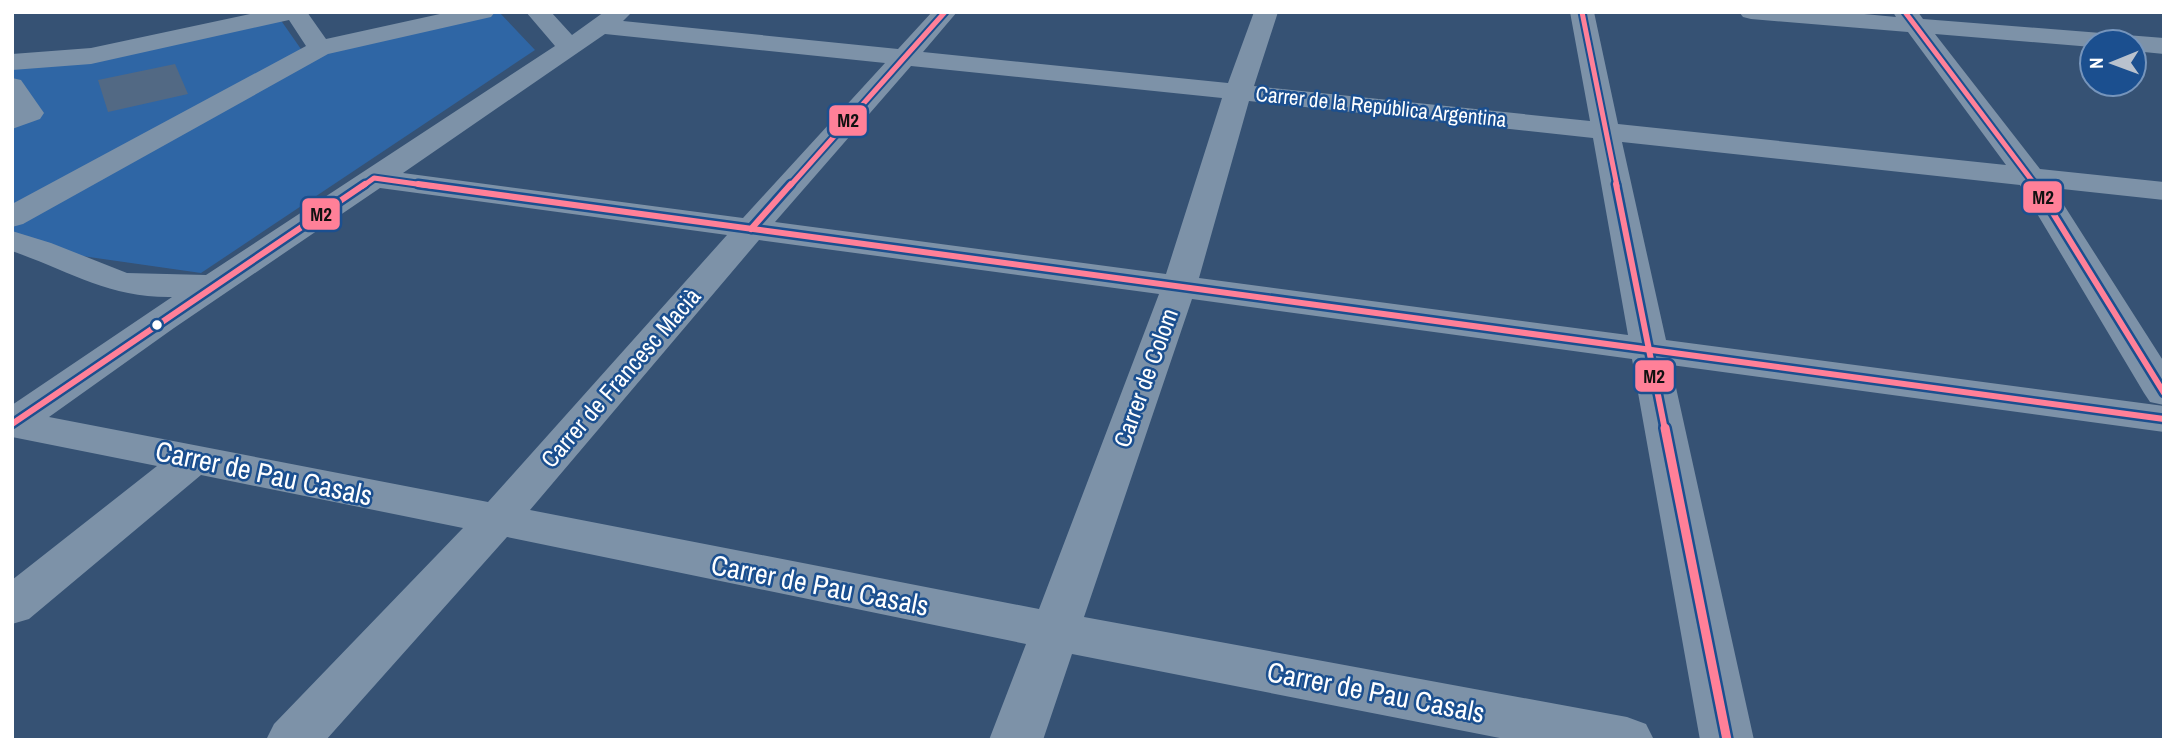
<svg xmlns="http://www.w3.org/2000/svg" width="2176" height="752" font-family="'Archivo Narrow',sans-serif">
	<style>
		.green { fill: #2f66a5 }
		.building { fill: #526984 }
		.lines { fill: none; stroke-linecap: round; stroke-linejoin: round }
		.minor { fill: #7d92a8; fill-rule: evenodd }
		.bus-1-far2-casing { stroke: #1b4f8f; stroke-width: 9 }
		.bus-1-far1-casing { stroke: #1b4f8f; stroke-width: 11 }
		.bus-1-casing { stroke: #1b4f8f; stroke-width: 14 }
		.bus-1-far2 { stroke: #ff8098; stroke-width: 5 }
		.bus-1-far1 { stroke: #ff8098; stroke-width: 6 }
		.bus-1 { stroke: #ff8098; stroke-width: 9 }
		.bus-dot { fill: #fff; stroke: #1b4f8f; stroke-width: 2.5 }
		.labels { text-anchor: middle; stroke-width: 5; stroke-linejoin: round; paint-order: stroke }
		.far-street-label { font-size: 21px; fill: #fff; stroke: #1b4f8f }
		.street-label { font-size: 24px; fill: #fff; stroke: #1b4f8f }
		.near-street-label { font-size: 28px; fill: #fff; stroke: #1b4f8f }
		.line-badge { stroke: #1b4f8f; stroke-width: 2.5 }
		.pale-badge-label { font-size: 19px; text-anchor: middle; font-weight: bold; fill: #111 }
	</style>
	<rect width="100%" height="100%" fill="#365274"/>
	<polygon class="green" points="479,12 499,12 535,50 201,273 12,246 12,64 280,19 303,52"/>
	<polygon class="building" points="175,64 188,94 108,112 98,80"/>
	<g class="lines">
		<g class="minor">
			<polygon points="260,12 307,12 326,39 449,12 495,12 491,17 328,54 23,224 12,227 12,204 306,46 289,20 91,64 12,70 12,54 91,48"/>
			<path d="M526 12H551L572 35 604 12H632L623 21 898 49 932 12H957L923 52 1228 83 1254 12H1278L1254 86 1590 121 1570 12H1594L1618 124 2006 165 1908 32 1751 19 1743 17 1739 12H1843L1896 17 1893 12H1918L1923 19 2164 38V54L2134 51V42H2092V47L1935 34 2040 169 2164 182V200L2053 188 2164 362V405L2150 402 2144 393 2020 185 1622 142 1666 340 2164 406V432L1671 365 1754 740H1700L1632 359 1192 299 1084 617 1627 717 1646 724 1654 740H1510L1072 654 1043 740H989L1026 644 507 537 326 740H266L274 724 463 528 201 475 29 619 12 624V580L157 466 12 437V405L172 297C109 298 69 271 12 251V231L51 243 127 273 206 275 555 46ZM605 34 885 63 743 218 403 173ZM911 66 1222 98 1166 274 775 222ZM1249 101 1593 138 1628 335 1199 278ZM380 188 727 235 488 502 49 417 174 328ZM759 240 1159 294 1039 609 530 510Z"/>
			<polygon points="12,78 21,80 44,113 40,119 12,129"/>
		</g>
		<g class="bus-1-far2-casing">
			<g id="bus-1-far2">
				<polyline points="1582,12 1617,186"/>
				<polyline points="1905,12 2036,186"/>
				<polyline points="363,186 374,178 431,186"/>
				<polyline points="790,186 945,12"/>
			</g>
		</g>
		<g class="bus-1-far1-casing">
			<g id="bus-1-far1">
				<polyline points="418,184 2164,419"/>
				<polyline points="1616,184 1665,430"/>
				<polyline points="2035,184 2164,393"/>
				<polyline points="751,229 791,184"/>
				<polyline points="12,424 365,184"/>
			</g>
		</g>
		<g class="bus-1-casing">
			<polyline id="bus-1" points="1665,428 1727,740"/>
		</g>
		<use href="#bus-1-far2" class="bus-1-far2"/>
		<use href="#bus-1-far1" class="bus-1-far1"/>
		<use href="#bus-1" class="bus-1"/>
	</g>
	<circle class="bus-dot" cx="157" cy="325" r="6"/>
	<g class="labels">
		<g class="far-street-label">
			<text transform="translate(1381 107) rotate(6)" y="7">Carrer de la República Argentina</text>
		</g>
		<g class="street-label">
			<text transform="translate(621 378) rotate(-49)" y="8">Carrer de Francesc Macià</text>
			<text transform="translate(1146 378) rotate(-70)" y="8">Carrer de Colom</text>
		</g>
		<g class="near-street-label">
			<text transform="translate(264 473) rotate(12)" y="10">Carrer de Pau Casals</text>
			<text transform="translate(820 585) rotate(11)" y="10">Carrer de Pau Casals</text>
			<text transform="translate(1376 692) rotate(11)" y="10">Carrer de Pau Casals</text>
		</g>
	</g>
	<g class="line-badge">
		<rect x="828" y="104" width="40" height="33" rx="7" fill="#ff8098"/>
		<rect x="2022" y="180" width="41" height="34" rx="7" fill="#ff8098"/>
		<rect x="301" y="197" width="40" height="34" rx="7" fill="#ff8098"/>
		<rect x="1634" y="359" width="41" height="34" rx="7" fill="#ff8098"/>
	</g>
	<g class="pale-badge-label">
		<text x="848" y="127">M2</text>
		<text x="2043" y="204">M2</text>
		<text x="321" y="221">M2</text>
		<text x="1654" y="383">M2</text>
	</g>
	<rect width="2176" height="752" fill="none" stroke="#ffffff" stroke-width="28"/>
	<g transform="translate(2113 63) rotate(269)"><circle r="33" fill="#1b4f8f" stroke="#7695bc" stroke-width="2"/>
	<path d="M0-5L12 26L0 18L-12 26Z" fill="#b9c2ce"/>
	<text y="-10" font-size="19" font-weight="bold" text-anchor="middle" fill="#ffffff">N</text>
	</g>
</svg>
